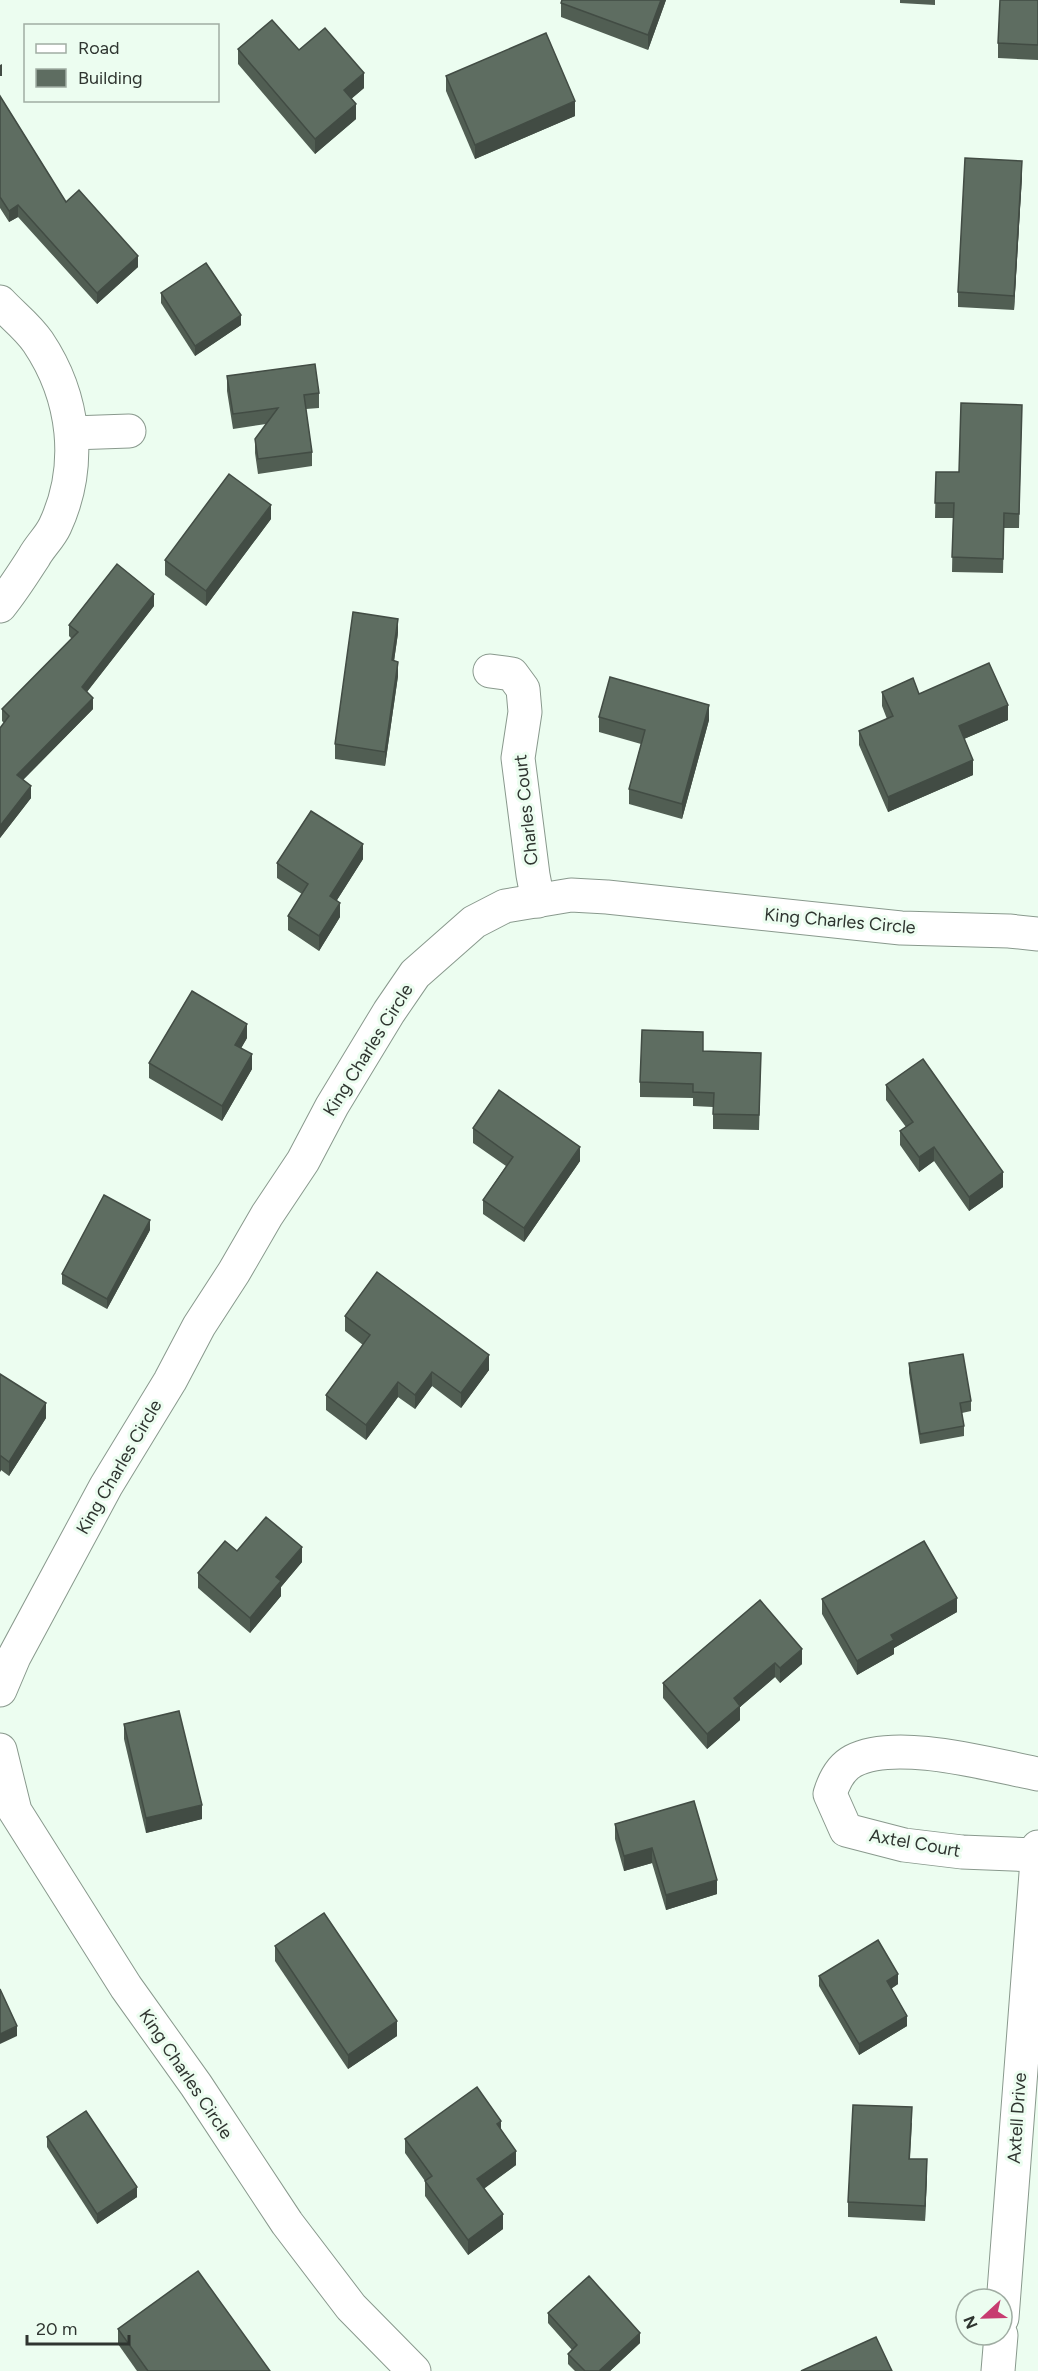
<svg xmlns="http://www.w3.org/2000/svg" width="1038" height="2371" font-family="Figtree,sans-serif">
	<style>
		.lines { fill: none; stroke-linecap: round; stroke-linejoin: round }
		.minor-casing { stroke: #89998d; stroke-width: 35 }
		.tertiary-casing { stroke: #89998d; stroke-width: 35 }
		.minor { stroke: #fff; stroke-width: 33 }
		.tertiary { stroke: #fff; stroke-width: 33 }
		.wall { fill: #515e53 }
		.shaded-wall { fill: #424c44 }
		.building { fill: #5e6d61; stroke: #424c44; stroke-width: 1.5 }
		.labels { text-anchor: middle; stroke-width: 6; stroke-linejoin: round; paint-order: stroke }
		.street-label { font-size: 18px; fill: #2f3530; stroke: #ecfdf0 }
	</style>
	<rect width="100%" height="100%" fill="#ecfdf0"/>
	<g class="lines">
		<g class="minor-casing">
			<g id="minor">
				<path d="M0 302C12 315 28 327 38 342 75 397 83 466 55 526 50 537 40 546 34 557 23 574 13 590 0 606"/>
				<polyline points="72,433 129,431"/>
				<polyline points="490,671 512,674 523,689 525,712 518,758 533,875 538,901"/>
				<polyline points="0,1690 14,1657 106,1486 170,1381 199,1326 234,1272 267,1215 303,1161 332,1106 389,1012 415,974 474,922 505,906 571,895 607,897 901,928 1009,931 1038,934"/>
				<polyline points="0,1750 15,1811 126,1987 196,2085 287,2223 351,2307 414,2371"/>
				<path d="M1037 1855 962 1852 904 1845 846 1830 830 1794C834 1781 840 1768 853 1761 896 1738 991 1765 1038 1774"/>
			</g>
		</g>
		<g class="tertiary-casing">
			<g id="tertiary">
				<polyline points="1002,2318 1038,1847"/>
				<polyline points="998,2371 1001,2335"/>
			</g>
		</g>
		<use href="#minor" class="minor"/>
		<use href="#tertiary" class="tertiary"/>
	</g>
	<g class="wall">
		<polygon points="562,0 666,0 648,50 561,17 561,3"/>
		<polygon points="900,0 935,0 935,5 900,3"/>
		<polygon points="1038,0 1038,60 998,58 998,43"/>
		<polygon points="238,49 299,50 364,88 351,99 356,119 315,154 238,64"/>
		<polygon points="446,76 575,116 475,159 446,91"/>
		<polygon points="0,96 66,202 138,267 97,304 18,217 9,222 0,208"/>
		<polygon points="1022,176 1014,310 958,307 958,292"/>
		<polygon points="161,293 241,325 195,356 161,303"/>
		<polygon points="227,376 319,393 319,408 306,409 312,452 312,466 258,474 255,453 255,439 266,424 233,429 227,391"/>
		<polygon points="1022,405 1019,528 1004,528 1003,573 952,572 953,518 935,518 936,472 959,472"/>
		<polygon points="271,519 206,606 165,575 165,560"/>
		<polygon points="154,606 87,692 93,709 23,780 31,798 0,838 0,728 4,723 2,721 2,709 72,639 69,636 69,625"/>
		<polygon points="398,633 394,661 398,676 385,766 335,759 335,744"/>
		<polygon points="882,692 919,694 1008,720 964,739 973,775 888,812 859,745 859,731 887,719 882,706"/>
		<polygon points="599,717 709,720 682,819 629,804 629,789 641,744 599,732"/>
		<polygon points="363,859 337,900 340,917 319,951 288,930 288,916 302,894 277,878 277,863"/>
		<polygon points="247,1038 241,1048 252,1069 222,1121 149,1078 149,1063"/>
		<polygon points="703,1051 761,1053 759,1130 713,1129 713,1107 693,1106 693,1098 640,1097 640,1082"/>
		<polygon points="886,1085 1003,1187 969,1211 934,1161 919,1172 900,1145 900,1131 906,1127 886,1100"/>
		<polygon points="473,1128 580,1161 524,1242 483,1214 483,1200 506,1166 473,1143"/>
		<polygon points="150,1230 107,1309 62,1284 62,1274"/>
		<polygon points="345,1316 489,1370 461,1408 432,1386 415,1409 398,1397 366,1440 326,1410 326,1395 363,1345 345,1331"/>
		<polygon points="909,1363 971,1401 971,1411 962,1413 964,1426 964,1436 920,1444 909,1373"/>
		<polygon points="0,1374 46,1418 9,1476 1,1470 0,1472"/>
		<polygon points="237,1551 302,1562 281,1587 281,1596 250,1633 198,1588 198,1573"/>
		<polygon points="822,1599 957,1612 894,1648 894,1654 857,1675 822,1614"/>
		<polygon points="760,1600 802,1664 780,1683 775,1677 740,1707 740,1720 707,1749 663,1698 663,1683"/>
		<polygon points="124,1724 202,1819 146,1833 124,1739"/>
		<polygon points="615,1824 717,1894 666,1910 652,1863 624,1871 615,1839"/>
		<polygon points="275,1946 397,2036 348,2069 275,1961"/>
		<polygon points="819,1976 898,1984 891,1989 907,2026 859,2055 819,1986"/>
		<polygon points="912,2122 910,2159 927,2174 925,2221 848,2217 848,2202"/>
		<polygon points="501,2131 516,2165 484,2188 503,2229 468,2255 425,2196 425,2181 405,2153 405,2139"/>
		<polygon points="47,2137 137,2197 97,2224 47,2147"/>
		<polygon points="548,2313 640,2343 610,2371 575,2371 568,2364 568,2354 572,2350 548,2323"/>
		<polygon points="118,2329 270,2371 137,2371 118,2344"/>
	</g>
	<g class="shaded-wall">
		<polygon points="661,0 666,0 648,50 648,35"/>
		<polygon points="2,64 2,76 0,76 0,65"/>
		<polygon points="364,73 364,88 344,105 344,90"/>
		<polygon points="575,101 575,116 475,159 475,145"/>
		<polygon points="356,104 356,119 315,154 315,139"/>
		<polygon points="1022,161 1022,176 1014,310 1014,296"/>
		<polygon points="18,205 18,217 9,222 9,211"/>
		<polygon points="138,256 138,267 97,304 97,293"/>
		<polygon points="241,315 241,325 195,356 195,346"/>
		<polygon points="271,505 271,519 206,606 206,591"/>
		<polygon points="154,594 154,606 82,698 82,687"/>
		<polygon points="398,619 398,633 392,675 392,660"/>
		<polygon points="398,662 398,676 385,766 385,752"/>
		<polygon points="93,698 93,709 17,786 17,775"/>
		<polygon points="709,705 709,720 682,819 682,804"/>
		<polygon points="1008,705 1008,720 959,741 959,726"/>
		<polygon points="973,760 973,775 888,812 888,797"/>
		<polygon points="31,786 31,798 0,838 0,826"/>
		<polygon points="363,844 363,859 330,911 330,896"/>
		<polygon points="340,903 340,917 319,951 319,936"/>
		<polygon points="247,1024 247,1038 235,1059 235,1045"/>
		<polygon points="252,1054 252,1069 222,1121 222,1106"/>
		<polygon points="580,1147 580,1161 524,1242 524,1228"/>
		<polygon points="934,1147 934,1161 919,1172 919,1157"/>
		<polygon points="1003,1172 1003,1187 969,1211 969,1197"/>
		<polygon points="150,1220 150,1230 107,1309 107,1299"/>
		<polygon points="489,1355 489,1370 461,1408 461,1393"/>
		<polygon points="432,1372 432,1386 415,1409 415,1395"/>
		<polygon points="398,1382 398,1397 366,1440 366,1425"/>
		<polygon points="46,1403 46,1418 9,1476 9,1462"/>
		<polygon points="1,1456 1,1470 0,1472 0,1457"/>
		<polygon points="302,1547 302,1562 281,1587 281,1596 250,1633 250,1618 276,1577"/>
		<polygon points="957,1598 957,1612 894,1648 894,1654 857,1675 857,1661 891,1635"/>
		<polygon points="802,1649 802,1664 780,1683 780,1668"/>
		<polygon points="775,1663 775,1677 740,1707 740,1720 707,1749 707,1734 734,1698"/>
		<polygon points="202,1805 202,1819 146,1833 146,1818"/>
		<polygon points="652,1848 652,1863 624,1871 624,1856"/>
		<polygon points="717,1880 717,1894 666,1910 666,1895"/>
		<polygon points="898,1974 898,1984 887,1991 887,1981"/>
		<polygon points="907,2016 907,2026 859,2055 859,2044"/>
		<polygon points="397,2021 397,2036 348,2069 348,2055"/>
		<polygon points="17,2026 17,2036 0,2044 0,2034"/>
		<polygon points="501,2121 501,2135 497,2124"/>
		<polygon points="516,2151 516,2165 477,2194 477,2179"/>
		<polygon points="927,2159 927,2174 925,2221 925,2206"/>
		<polygon points="137,2187 137,2197 97,2224 97,2214"/>
		<polygon points="503,2214 503,2229 468,2255 468,2240"/>
		<polygon points="640,2333 640,2343 610,2371 599,2371"/>
	</g>
	<g class="building">
		<polygon points="562,0 661,0 648,35 561,3"/>
		<polygon points="1000,0 1038,0 1038,45 998,43"/>
		<polygon points="272,20 299,50 325,28 364,73 344,90 356,104 315,139 238,49"/>
		<polygon points="546,33 575,101 475,145 446,76"/>
		<polygon points="0,96 66,202 79,190 138,256 97,293 18,205 9,211 0,197"/>
		<polygon points="965,158 1022,161 1014,296 958,292"/>
		<polygon points="206,263 241,315 195,346 161,293"/>
		<polygon points="315,364 319,393 304,395 312,452 258,459 255,439 278,408 233,414 227,376"/>
		<polygon points="961,403 1022,405 1019,514 1004,513 1003,559 952,557 954,503 935,503 936,472 959,472"/>
		<polygon points="229,474 271,505 206,591 165,560"/>
		<polygon points="117,564 154,594 82,687 93,698 17,775 31,786 0,826 0,728 9,716 2,709 78,632 69,625"/>
		<polygon points="353,612 398,619 392,660 398,662 385,752 335,744"/>
		<polygon points="989,663 1008,705 959,726 973,760 888,797 859,731 893,716 882,692 913,678 919,694"/>
		<polygon points="610,677 709,705 682,804 629,789 645,730 599,717"/>
		<polygon points="311,811 363,844 330,896 340,903 319,936 288,916 308,884 277,863"/>
		<polygon points="192,991 247,1024 235,1045 252,1054 222,1106 149,1063"/>
		<polygon points="642,1030 703,1032 703,1051 761,1053 759,1115 713,1114 714,1093 693,1092 693,1084 640,1082"/>
		<polygon points="923,1059 1003,1172 969,1197 934,1147 919,1157 900,1131 913,1122 886,1085"/>
		<polygon points="499,1090 580,1147 524,1228 483,1200 513,1157 473,1128"/>
		<polygon points="104,1195 150,1220 107,1299 62,1274"/>
		<polygon points="377,1272 489,1355 461,1393 432,1372 415,1395 398,1382 366,1425 326,1395 370,1335 345,1316"/>
		<polygon points="963,1354 971,1401 960,1403 964,1426 920,1434 909,1363"/>
		<polygon points="0,1374 46,1403 9,1462 1,1456 0,1457"/>
		<polygon points="266,1517 302,1547 276,1577 281,1581 250,1618 198,1573 225,1541 237,1551"/>
		<polygon points="924,1541 957,1598 891,1635 894,1640 857,1661 822,1599"/>
		<polygon points="760,1600 802,1649 780,1668 775,1663 734,1698 740,1706 707,1734 663,1683"/>
		<polygon points="179,1711 202,1805 146,1818 124,1724"/>
		<polygon points="694,1801 717,1880 666,1895 652,1848 624,1856 615,1824"/>
		<polygon points="324,1913 397,2021 348,2055 275,1946"/>
		<polygon points="878,1940 898,1974 887,1981 907,2016 859,2044 819,1976"/>
		<polygon points="0,1989 17,2026 0,2034"/>
		<polygon points="477,2087 501,2121 497,2124 516,2151 477,2179 503,2214 468,2240 425,2181 432,2176 405,2139"/>
		<polygon points="853,2105 912,2107 909,2159 927,2159 925,2206 848,2202"/>
		<polygon points="86,2111 137,2187 97,2214 47,2137"/>
		<polygon points="198,2271 270,2371 148,2371 118,2329"/>
		<polygon points="589,2276 640,2333 599,2371 585,2371 568,2354 577,2345 548,2313"/>
		<polygon points="876,2337 892,2371 801,2371"/>
	</g>
	<g class="labels">
		<g class="street-label">
			<text transform="translate(526 810) rotate(-96)" y="6">Charles Court</text>
			<text transform="translate(840 921) rotate(5)" y="6">King Charles Circle</text>
			<text transform="translate(368 1050) rotate(-58)" y="6">King Charles Circle</text>
			<text transform="translate(119 1467) rotate(-60)" y="6">King Charles Circle</text>
			<text transform="translate(915 1843) rotate(10)" y="6">Axtel Court</text>
			<text transform="translate(186 2074) rotate(56)" y="6">King Charles Circle</text>
			<text transform="translate(1017 2118) rotate(-86)" y="6">Axtell Drive</text>
		</g>
	</g>
	<rect x="24" y="24" width="195" height="78" fill="#ecfdf0" stroke="#a0ada3" stroke-width="1.5"/>
	<rect x="36" y="44" width="30" height="9" fill="#ffffff" stroke="#a0ada3" stroke-width="1.5"/>
	<text x="78" y="54" font-size="18" fill="#2f3530">Road</text>
	<rect x="36" y="69" width="30" height="18" fill="#5e6d61" stroke="#a0ada3" stroke-width="1.5"/>
	<text x="78" y="84" font-size="18" fill="#2f3530">Building</text>
	<g transform="translate(984 2317) rotate(248)"><circle r="28" fill="#ecfdf0" stroke="#a0ada3" stroke-width="1.5"/>
	<path d="M0-4.5L10 22L0 15L-10 22Z" fill="#c73c70"/>
	<text y="-9" font-size="16" font-weight="bold" text-anchor="middle" fill="#2f3530">N</text>
	</g>
	<path d="M27 2335v9h102v-9" fill="none" stroke="#2f3530" stroke-width="3"/>
	<text x="36" y="2335" font-size="18" fill="#2f3530" stroke="#ecfdf0" stroke-width="4.5" paint-order="stroke">20 m</text>
</svg>
